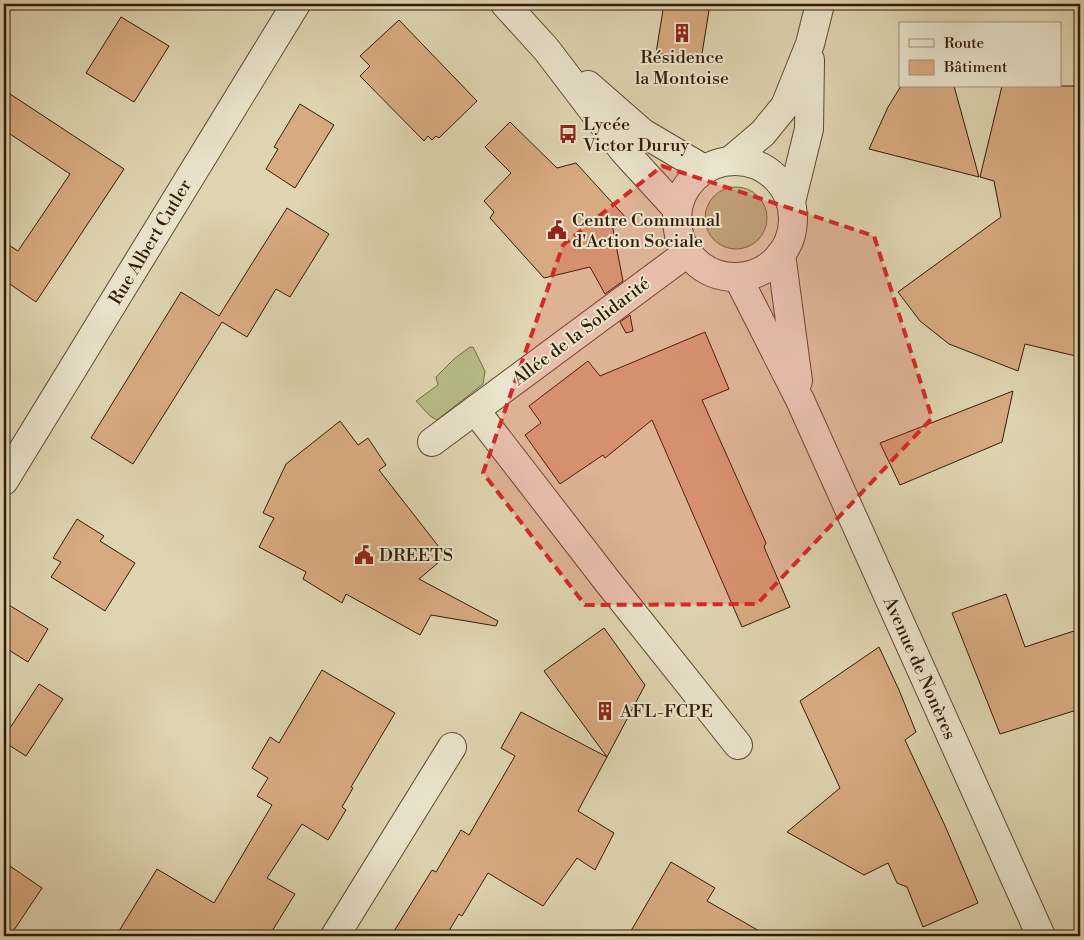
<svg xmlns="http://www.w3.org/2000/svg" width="1084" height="940" font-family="'Libre Bodoni',serif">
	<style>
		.green { fill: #b8bb87; stroke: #766b46 }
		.building { fill: #d8aa81; stroke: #331b06 }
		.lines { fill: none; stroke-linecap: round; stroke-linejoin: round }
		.minor-casing { stroke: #5e4a31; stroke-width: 30 }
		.minor { stroke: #eae4cc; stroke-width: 28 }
		.marked { fill: #d62828; fill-opacity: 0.2; stroke: #d62828; stroke-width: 4; stroke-dasharray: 10 6; stroke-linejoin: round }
		.labels { text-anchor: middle; stroke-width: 4; stroke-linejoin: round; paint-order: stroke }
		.poi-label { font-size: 18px; fill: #331b06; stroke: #eae4cc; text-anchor: start }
		.street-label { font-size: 18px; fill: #331b06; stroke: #eae4cc }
	</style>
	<rect width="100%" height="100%" fill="#dfd5b1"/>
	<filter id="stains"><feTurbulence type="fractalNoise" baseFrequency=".004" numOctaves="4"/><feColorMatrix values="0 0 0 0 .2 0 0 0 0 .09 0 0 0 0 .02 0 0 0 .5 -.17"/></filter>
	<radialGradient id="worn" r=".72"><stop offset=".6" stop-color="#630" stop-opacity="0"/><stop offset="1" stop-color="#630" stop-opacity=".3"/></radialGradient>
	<g class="green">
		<circle cx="736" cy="218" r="31"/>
		<polygon points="470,347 473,347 485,371 483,384 437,420 430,416 416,401 438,385 436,377 454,359"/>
	</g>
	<g class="building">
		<polygon points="664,4 710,4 701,60 656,53"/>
		<polygon points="121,17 169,46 134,102 86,73"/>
		<polygon points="399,20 477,101 439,138 436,136 432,140 428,136 424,141 360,76 370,66 360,56"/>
		<polygon points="901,86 954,86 979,177 869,149 888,107"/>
		<polygon points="1002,86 1080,86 1080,357 1025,344 1018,371 949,344 920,321 898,292 1001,217 994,181 980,177"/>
		<polygon points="4,90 124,169 36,302 4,280 4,242 18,251 70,174 4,130"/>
		<polygon points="300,104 334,125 295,188 266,169 278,149 274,147"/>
		<polygon points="510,122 557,168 576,163 628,220 612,224 623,281 605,294 590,267 544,278 490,218 494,212 484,201 511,173 485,147"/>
		<polygon points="287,208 329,234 290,297 276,289 247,337 222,322 133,464 91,438 181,292 219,316"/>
		<polygon points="630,315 633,331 626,333 620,322"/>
		<polygon points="705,332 729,389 702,400 766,543 764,547 790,607 742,627 652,420 605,458 603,455 560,484 525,435 541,423 529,406 588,361 600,376"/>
		<polygon points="1013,391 1002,442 900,485 880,443"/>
		<polygon points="340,421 358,445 368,438 386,465 379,470 446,556 419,579 498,621 496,626 431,615 420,635 346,594 342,603 303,579 306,572 259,547 274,518 263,513 286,464"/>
		<polygon points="77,519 104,536 100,541 135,563 105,611 51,577 61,562 53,558"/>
		<polygon points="1006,594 1025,647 1080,629 1080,709 1000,734 952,613"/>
		<polygon points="4,602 48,629 28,662 4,647"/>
		<polygon points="604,628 645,685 607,757 544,671"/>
		<polygon points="879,647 899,690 916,732 905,740 946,828 978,903 923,927 907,887 897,883 888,863 864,875 787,832 840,788 800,701"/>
		<polygon points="322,670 395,713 351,787 353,788 342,807 346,810 328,840 302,824 267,878 295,894 269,936 116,936 157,869 214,903 272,805 257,796 268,778 252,768 270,737 279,743"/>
		<polygon points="39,684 63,699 26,756 4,742 4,737"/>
		<polygon points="521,712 607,757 578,811 614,833 595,870 577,858 543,906 488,873 462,916 459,914 446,936 391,936 432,870 436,872 461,830 469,835 515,756 501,748"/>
		<polygon points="4,862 42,888 10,936 4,936"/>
		<polygon points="671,862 715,888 707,901 768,936 628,936"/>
	</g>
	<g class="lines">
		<g class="minor-casing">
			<g id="minor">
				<polyline points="505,4 546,49 623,150 677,209"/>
				<polyline points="588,85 643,133 704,169"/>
				<circle cx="735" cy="219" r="58"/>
				<polyline points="730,161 763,133 785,106 810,44 820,4"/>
				<polyline points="791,202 809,129 810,60"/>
				<polyline points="781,254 798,381"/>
				<polyline points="738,278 800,400 1041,936"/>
				<polyline points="475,410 608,582 738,745"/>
				<polyline points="432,442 687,253"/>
				<polyline points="4,481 296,4"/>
				<polyline points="335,936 452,747"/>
			</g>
		</g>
		<use href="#minor" class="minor"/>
	</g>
	<path class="marked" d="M662 166 874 236 932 418 757 604 585 605 483 473 563 245Z"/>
	<defs>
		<g id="building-bare" transform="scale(1.5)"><path d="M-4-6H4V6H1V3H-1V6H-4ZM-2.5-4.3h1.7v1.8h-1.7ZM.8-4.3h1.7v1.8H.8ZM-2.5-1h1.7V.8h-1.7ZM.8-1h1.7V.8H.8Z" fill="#8f2418" stroke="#eae4cc" stroke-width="2.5" paint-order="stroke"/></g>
		<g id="bus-bare" transform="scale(1.5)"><path d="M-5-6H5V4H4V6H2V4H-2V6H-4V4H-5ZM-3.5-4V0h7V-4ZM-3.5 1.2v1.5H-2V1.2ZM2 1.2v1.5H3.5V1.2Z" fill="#8f2418" stroke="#eae4cc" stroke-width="2.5" paint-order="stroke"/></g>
		<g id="civic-bare" transform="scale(1.5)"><path d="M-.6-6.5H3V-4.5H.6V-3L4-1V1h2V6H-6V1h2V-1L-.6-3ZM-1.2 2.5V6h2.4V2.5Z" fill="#8f2418" stroke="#eae4cc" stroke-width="2.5" paint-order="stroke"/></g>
	</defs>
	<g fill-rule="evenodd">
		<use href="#building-bare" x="682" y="33"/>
		<use href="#bus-bare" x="568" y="134"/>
		<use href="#civic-bare" x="557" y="230"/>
		<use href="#civic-bare" x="364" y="555"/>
		<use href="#building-bare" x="605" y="711"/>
	</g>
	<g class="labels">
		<g class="poi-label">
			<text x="682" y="63" text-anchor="middle">Résidence<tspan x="682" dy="21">la Montoise</tspan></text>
			<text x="583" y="130">Lycée<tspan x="583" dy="21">Victor Duruy</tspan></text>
			<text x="572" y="226">Centre Communal<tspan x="572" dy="21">d'Action Sociale</tspan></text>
			<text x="379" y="561">DREETS</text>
			<text x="620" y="717">AFL-FCPE</text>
		</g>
		<g class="street-label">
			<text transform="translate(150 242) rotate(-59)" y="6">Rue Albert Cutler</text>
			<text transform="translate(581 331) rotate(-37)" y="6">Allée de la Solidarité</text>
			<text transform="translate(920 668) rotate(66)" y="6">Avenue de Nonères</text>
		</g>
	</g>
	<rect width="1084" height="940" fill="none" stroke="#dfd5b1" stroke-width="20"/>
	<rect x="5" y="5" width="1074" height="930" fill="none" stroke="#331b06" stroke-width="2.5"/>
	<rect x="10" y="10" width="1064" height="920" fill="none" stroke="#331b06"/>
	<rect x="899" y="22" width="162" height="65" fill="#eae4cc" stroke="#a1947d"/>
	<rect x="909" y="39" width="25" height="8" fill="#eae4cc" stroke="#a1947d"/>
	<text x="944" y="48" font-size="15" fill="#331b06">Route</text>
	<rect x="909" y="60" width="25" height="15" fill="#d8aa81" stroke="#a1947d"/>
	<text x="944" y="72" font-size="15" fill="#331b06">Bâtiment</text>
	<rect width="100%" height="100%" filter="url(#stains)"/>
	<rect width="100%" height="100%" fill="url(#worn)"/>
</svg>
